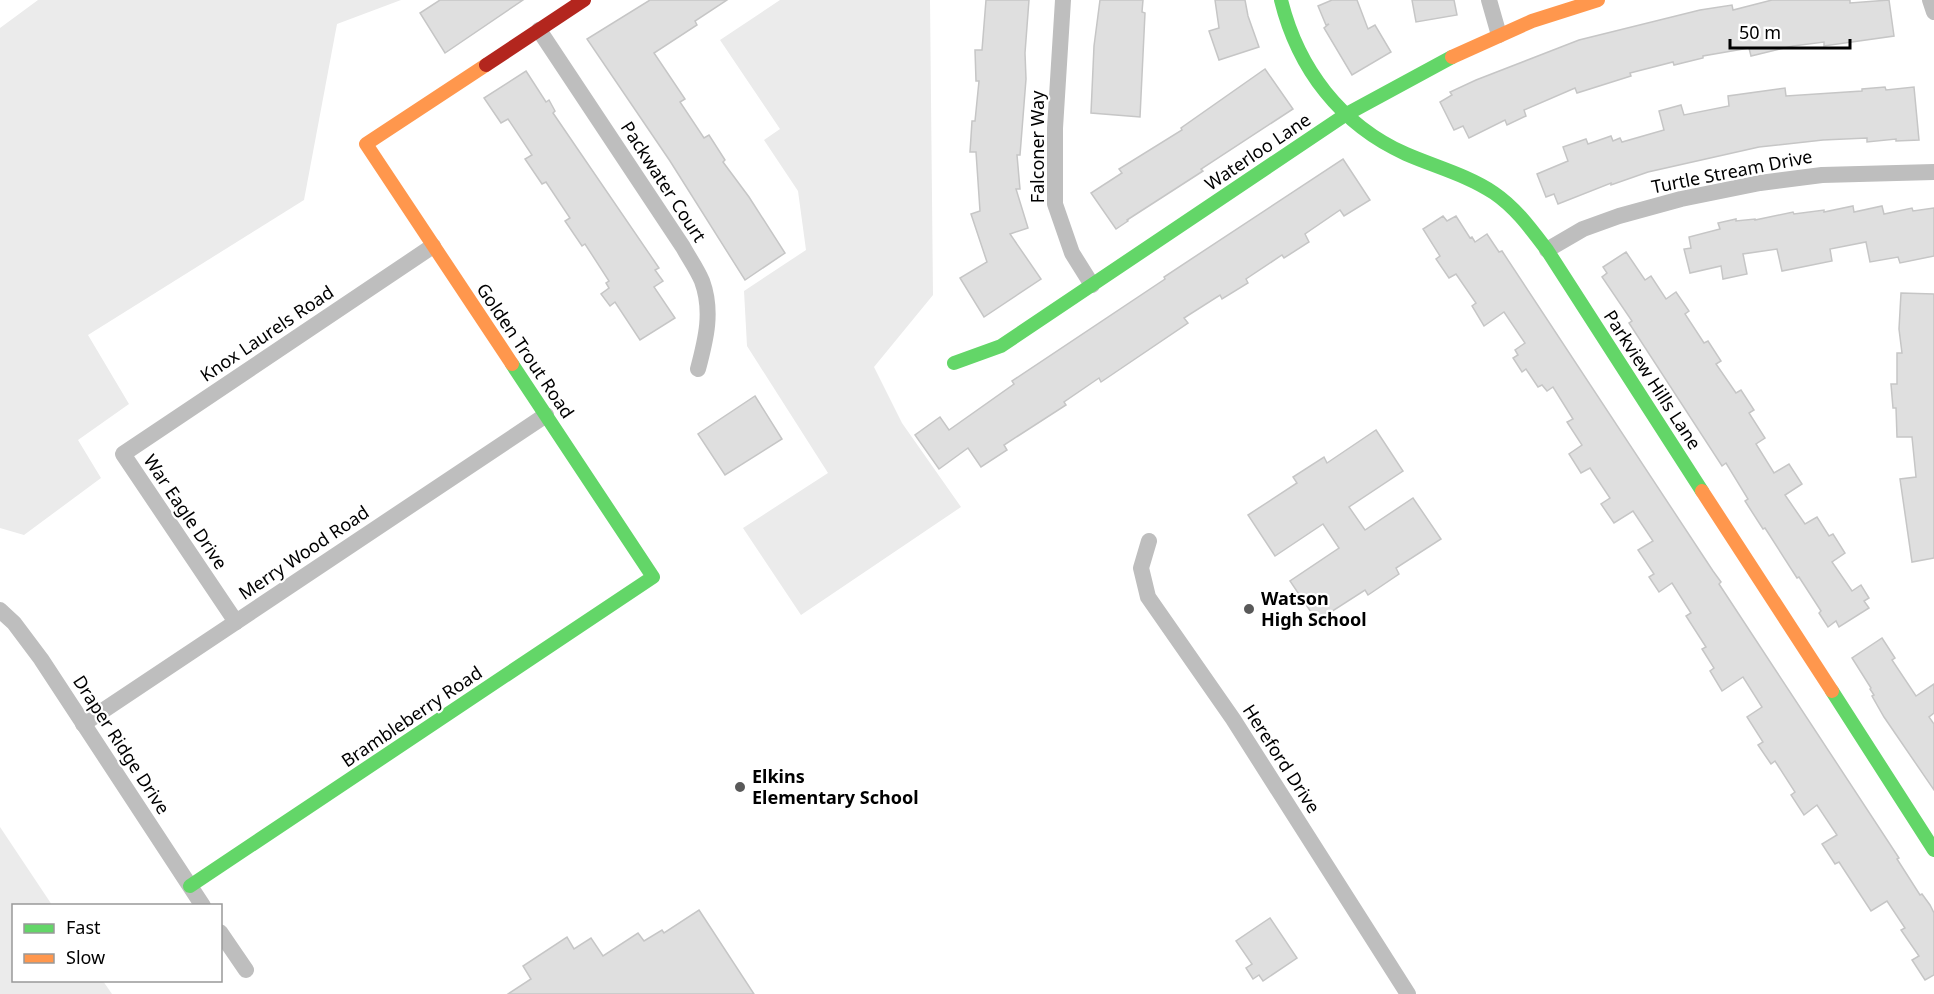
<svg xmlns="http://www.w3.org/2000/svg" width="1934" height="994" font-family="'Noto Sans',sans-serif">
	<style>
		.green { fill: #ebebeb }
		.building { fill: #dfdfdf; stroke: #c6c6c6; stroke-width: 1.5 }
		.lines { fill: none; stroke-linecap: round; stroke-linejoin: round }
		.street { stroke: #bebebe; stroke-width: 16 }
		.fast { stroke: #63d668; stroke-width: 14 }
		.slow { stroke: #ff974d; stroke-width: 14 }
		.jam { stroke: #b3261e; stroke-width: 14 }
		.poi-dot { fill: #595959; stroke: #fff; stroke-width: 2 }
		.labels { text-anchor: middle; stroke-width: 4.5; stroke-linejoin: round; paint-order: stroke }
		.street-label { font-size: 18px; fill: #000; stroke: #fff }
		.poi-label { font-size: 18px; font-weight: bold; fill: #000; stroke: #fff; text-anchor: start }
	</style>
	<rect width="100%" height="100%" fill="#fff"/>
	<g class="green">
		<polygon points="38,0 401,0 337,24 304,200 88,335 129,404 78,440 101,478 24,535 0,528 0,28"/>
		<polygon points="780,0 930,0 933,295 874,367 902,423 961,507 801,615 743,528 828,473 747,346 744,291 806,250 798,191 764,140 780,129 720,40"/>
		<polygon points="0,827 52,905 14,906 14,980 103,981 112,994 0,994"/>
	</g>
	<g class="building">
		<polygon points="440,0 523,0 445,53 420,13"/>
		<polygon points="650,0 727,0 695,21 697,25 654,53 685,99 680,102 704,138 709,135 725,160 723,162 749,197 785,253 745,280 670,161 587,39"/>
		<polygon points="986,0 1029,0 1025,53 1026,79 1020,155 1017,155 1020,189 1016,189 1028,228 1010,234 1041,279 984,317 960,278 987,262 971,214 980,211 976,152 970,152 972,121 975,121 979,81 976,81 975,50 982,50"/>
		<polygon points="1100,0 1143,0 1142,12 1145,13 1140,117 1091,113 1094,46"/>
		<polygon points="1215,0 1245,0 1248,16 1259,47 1219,60 1209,31 1219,28"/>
		<polygon points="1332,0 1357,0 1368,29 1375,25 1391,52 1352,75 1324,28 1329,24 1326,25 1318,6"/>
		<polygon points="1412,0 1454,0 1457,15 1416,22"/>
		<polygon points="1772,0 1850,0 1850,3 1889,0 1894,36 1824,46 1824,42 1793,46 1751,56 1749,48 1703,56 1703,58 1674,65 1673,62 1630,73 1631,76 1577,93 1575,88 1524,110 1526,116 1507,125 1505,120 1469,138 1463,126 1454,130 1440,102 1452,95 1450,92 1476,80 1579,40 1700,10 1732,5 1733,10"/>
		<polygon points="1265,69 1293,109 1201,169 1203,171 1127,220 1128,221 1116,229 1091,193 1122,173 1119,169 1182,130 1181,128"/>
		<polygon points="526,71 546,102 549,100 555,111 553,113 659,268 655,270 663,281 654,287 675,318 640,340 615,302 610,306 601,294 609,288 606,283 609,281 585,244 582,246 565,221 570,218 546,182 542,184 525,159 532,155 508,119 501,123 484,98"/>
		<polygon points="1885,87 1886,90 1914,87 1919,140 1896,141 1896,139 1867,142 1867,138 1823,140 1759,147 1648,172 1611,185 1611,183 1558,204 1554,194 1546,197 1537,174 1568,161 1563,147 1586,139 1588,144 1611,136 1613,141 1620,138 1622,142 1664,130 1659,111 1681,105 1684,115 1729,106 1728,96 1785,88 1786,96 1862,91 1862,89"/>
		<polygon points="1343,159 1370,200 1344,216 1340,210 1305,234 1309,242 1284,258 1282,255 1246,279 1248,283 1222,299 1220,295 1184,318 1188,323 1101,382 1099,378 1064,402 1066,405 1004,445 1007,450 981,467 968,448 939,469 915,435 940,417 949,430 1014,384 1012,381 1165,279 1164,277"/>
		<polygon points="1853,206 1854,212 1882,206 1884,214 1912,208 1913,211 1934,208 1934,256 1900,263 1898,257 1870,262 1866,242 1830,249 1832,261 1782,271 1777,249 1743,254 1747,274 1723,279 1721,266 1690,273 1684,249 1691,248 1689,237 1720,229 1718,223 1736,219 1736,221 1755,219 1755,220 1793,212 1794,214 1824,210 1824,212"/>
		<polygon points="1443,216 1447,221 1456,216 1470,238 1472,237 1475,242 1487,234 1499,252 1502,251 1713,571 1721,582 1719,584 1899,858 1897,859 1920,895 1922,894 1930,905 1934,913 1934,975 1925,980 1912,960 1919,956 1901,930 1905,928 1887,901 1871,911 1839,862 1835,864 1822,844 1837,835 1817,805 1804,815 1791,795 1795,792 1775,761 1771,764 1758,745 1763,742 1747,717 1762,707 1743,677 1722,691 1710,671 1714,668 1702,649 1706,647 1686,616 1691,613 1672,583 1659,592 1649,577 1654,574 1638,550 1653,541 1633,511 1614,523 1601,504 1610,498 1590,468 1581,473 1569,454 1582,445 1567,422 1573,419 1553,387 1547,391 1542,385 1538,387 1526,369 1522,372 1513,358 1518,355 1515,350 1525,343 1504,312 1484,326 1472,306 1476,303 1456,274 1449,278 1436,259 1440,256 1423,229"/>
		<polygon points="1626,252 1645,280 1651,276 1666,299 1676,292 1689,311 1685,314 1704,343 1708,341 1721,361 1716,364 1736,393 1741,390 1754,410 1749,413 1765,438 1756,444 1774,473 1789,464 1802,484 1785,495 1805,524 1817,517 1829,536 1833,534 1845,553 1832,562 1852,591 1861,585 1869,598 1864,601 1869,608 1839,627 1836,621 1828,627 1819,613 1821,611 1799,577 1797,578 1765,528 1763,529 1745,501 1748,499 1726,463 1722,466 1629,323 1632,321 1602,277 1607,273 1603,267"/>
		<polygon points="1901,293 1934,294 1934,558 1912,562 1900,479 1916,477 1912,437 1897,437 1896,408 1893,408 1891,384 1897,384 1897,353 1902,353 1899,329"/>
		<polygon points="755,396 782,439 725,475 698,434"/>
		<polygon points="1376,430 1403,471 1349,507 1365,530 1413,498 1441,539 1396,568 1399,574 1368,595 1365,590 1317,621 1290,581 1339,548 1323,524 1275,556 1248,515 1297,483 1293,477 1324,457 1327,463"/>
		<polygon points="1882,638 1895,658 1892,660 1916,696 1934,684 1934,713 1929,717 1934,724 1934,790 1884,717 1872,696 1874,695 1870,689 1871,688 1852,658"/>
		<polygon points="699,910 754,994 508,994 531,979 523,966 567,937 574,949 591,938 603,956 638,933 644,941 662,930 664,933"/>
		<polygon points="1270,918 1297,958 1263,981 1259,975 1253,979 1246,968 1252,964 1236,941"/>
	</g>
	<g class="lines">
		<g class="street">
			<polyline points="1063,0 1055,128 1055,204 1072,253 1092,285"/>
			<polyline points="1489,0 1499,35"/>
			<polyline points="1930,0 1934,12"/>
			<path d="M539 30 683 247C689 258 697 269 702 281 713 311 706 339 698 369"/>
			<polyline points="1547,250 1583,229 1619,216 1681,199 1760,183 1822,175 1934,172"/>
			<polyline points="1149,541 1141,568 1148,597 1233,719 1408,994"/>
			<polyline points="0,610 14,623 41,659 203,906"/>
			<polyline points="236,622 123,454 433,246"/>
			<polyline points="83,724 546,415"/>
			<polyline points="220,932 246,970"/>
		</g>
		<g class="fast">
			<path d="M1281 0C1298 69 1341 125 1406 154 1436 167 1467 175 1494 193 1516 208 1531 229 1547 250L1702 491"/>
			<polyline points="954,363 1001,346 1345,115 1452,57"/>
			<polyline points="1832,691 1934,850"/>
			<polyline points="190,886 653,577 512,364"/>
		</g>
		<g class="slow">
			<polyline points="1452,57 1532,21 1598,0"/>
			<polyline points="486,65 366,144 512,364"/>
			<polyline points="1702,491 1832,691"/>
		</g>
		<polyline class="jam" points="486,65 584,0"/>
	</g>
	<g class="poi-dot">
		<circle cx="1249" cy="609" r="6"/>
		<circle cx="740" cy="787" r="6"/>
	</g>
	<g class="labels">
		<g class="street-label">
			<text transform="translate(1038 147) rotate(-90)" y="6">Falconer Way</text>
			<text transform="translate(1258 152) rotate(-34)" y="6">Waterloo Lane</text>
			<text transform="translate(1732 172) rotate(-11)" y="6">Turtle Stream Drive</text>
			<text transform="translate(663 182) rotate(57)" y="6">Packwater Court</text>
			<text transform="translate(267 334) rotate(-34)" y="6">Knox Laurels Road</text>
			<text transform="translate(525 351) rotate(56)" y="6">Golden Trout Road</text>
			<text transform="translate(1652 380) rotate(57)" y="6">Parkview Hills Lane</text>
			<text transform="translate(185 512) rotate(56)" y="6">War Eagle Drive</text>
			<text transform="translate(304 553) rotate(-34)" y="6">Merry Wood Road</text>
			<text transform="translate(412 717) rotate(-34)" y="6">Brambleberry Road</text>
			<text transform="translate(121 745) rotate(57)" y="6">Draper Ridge Drive</text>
			<text transform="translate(1281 759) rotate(57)" y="6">Hereford Drive</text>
		</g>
		<g class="poi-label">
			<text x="1261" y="605">Watson<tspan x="1261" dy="21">High School</tspan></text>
			<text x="752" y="783">Elkins<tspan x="752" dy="21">Elementary School</tspan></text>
		</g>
	</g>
	<rect x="12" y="904" width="210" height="78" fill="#ffffff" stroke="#999999" stroke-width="1.5"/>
	<rect x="24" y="924" width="30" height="9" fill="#63d668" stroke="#999999" stroke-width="1.5"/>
	<text x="66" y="934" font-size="18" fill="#000000">Fast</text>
	<rect x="24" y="954" width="30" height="9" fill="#ff974d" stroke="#999999" stroke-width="1.5"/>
	<text x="66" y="964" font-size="18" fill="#000000">Slow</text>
	<path d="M1730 39v9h120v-9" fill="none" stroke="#000000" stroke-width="3"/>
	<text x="1739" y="39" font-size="18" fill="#000000" stroke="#ffffff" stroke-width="4.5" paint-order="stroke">50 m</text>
</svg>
